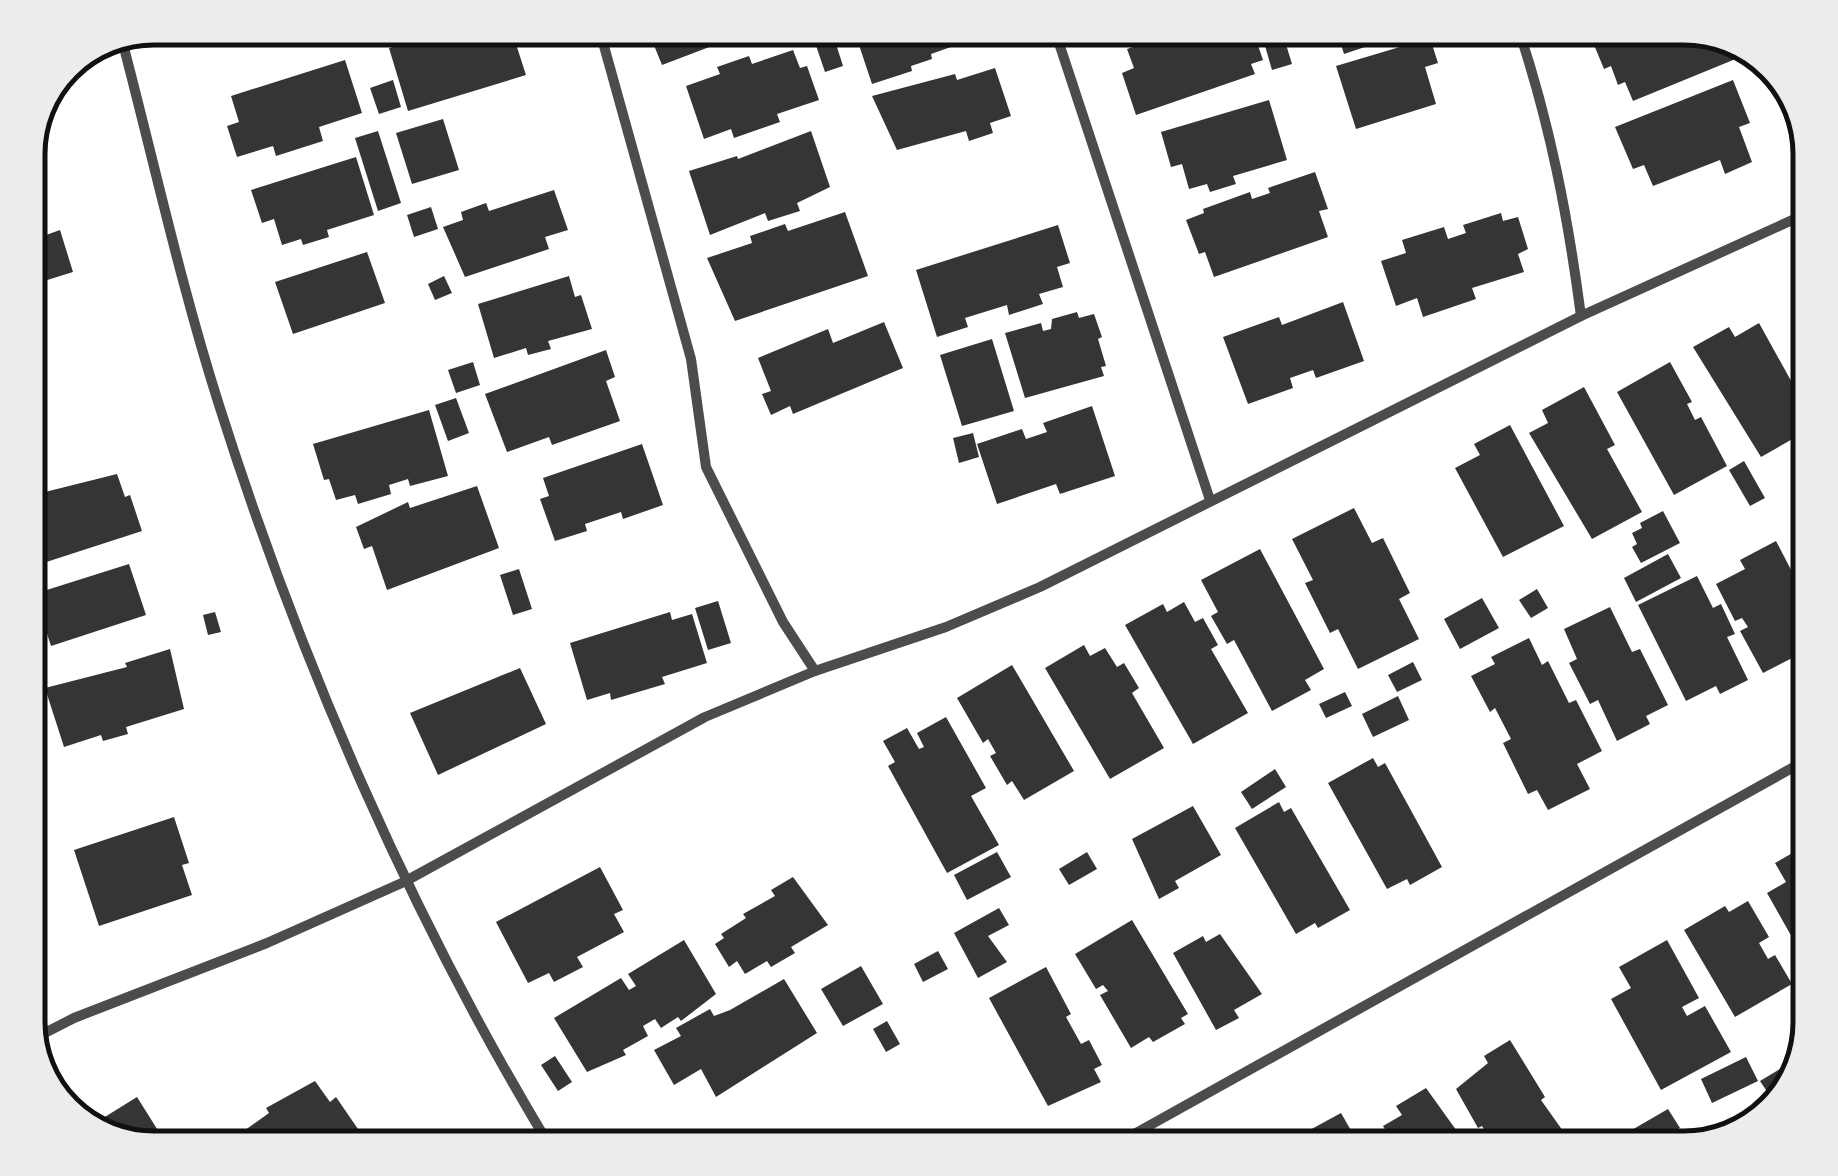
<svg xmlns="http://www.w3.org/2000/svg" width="1838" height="1176" font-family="Montserrat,sans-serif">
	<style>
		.building { fill: #353535 }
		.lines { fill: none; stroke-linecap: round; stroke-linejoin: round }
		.minor { stroke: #4c4c4c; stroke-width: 10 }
		.rim { fill: none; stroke: #111; stroke-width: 5 }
	</style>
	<rect width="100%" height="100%" fill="#fff"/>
	<g class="building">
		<polygon points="441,28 504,28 509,46 516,44 526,75 408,111 389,48 442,32"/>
		<polygon points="647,28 756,28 710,41 712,46 662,65"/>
		<polygon points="810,28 831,28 843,66 825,72"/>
		<polygon points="861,28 982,28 985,35 931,54 932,59 911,66 912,71 872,84 859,45 866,43"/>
		<polygon points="995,28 1018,28 1021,35 1000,43"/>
		<polygon points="1189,28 1252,28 1263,60 1251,64 1255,74 1136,115 1122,73 1134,68 1127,49"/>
		<polygon points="1276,28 1281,28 1292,64 1272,70 1261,32"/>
		<polygon points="1336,28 1422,28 1344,54"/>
		<polygon points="1624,28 1684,28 1731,42 1738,58 1633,101 1625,82 1618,85 1611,66 1604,69 1592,40"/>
		<polygon points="1430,38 1438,63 1425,67 1436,104 1356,129 1336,66"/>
		<polygon points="793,50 800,68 807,66 819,100 777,114 780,122 734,138 731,129 704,139 686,86 720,74 717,67 749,56 752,64"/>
		<polygon points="345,60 362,113 319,127 323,141 276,156 273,146 237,157 227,126 239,122 231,96"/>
		<polygon points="1771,66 1793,90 1803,120 1788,125"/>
		<polygon points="995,68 1011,116 990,123 993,133 969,141 966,131 897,150 872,96 955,74 957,80"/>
		<polygon points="393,80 401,107 379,114 370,88"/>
		<polygon points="1733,80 1750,123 1739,127 1752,162 1725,174 1720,160 1653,186 1644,165 1633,169 1615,127"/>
		<polygon points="1269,100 1287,160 1233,176 1236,184 1210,192 1207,184 1189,189 1182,164 1171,167 1161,132"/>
		<polygon points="443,119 459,170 412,184 396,133"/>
		<polygon points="378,131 401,203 378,211 355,138"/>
		<polygon points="811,131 830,187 797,203 800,211 768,221 765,213 710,235 689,171 737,156 738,159"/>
		<polygon points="356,157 374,215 327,230 329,237 303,245 301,239 282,245 274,219 262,223 251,190"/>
		<polygon points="1315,172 1328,209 1319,211 1328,237 1214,277 1205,252 1199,254 1186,220 1204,213 1203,209 1250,192 1252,199 1270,193 1268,188"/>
		<polygon points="554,190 568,230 545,237 549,249 465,277 443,227 463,220 461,212 486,203 489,211"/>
		<polygon points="431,207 438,229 414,237 407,215"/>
		<polygon points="845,212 868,276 735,321 707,258 752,243 750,236 785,224 788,231"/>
		<polygon points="1501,213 1503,221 1518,217 1528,249 1518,254 1524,272 1472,288 1476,299 1423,317 1417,298 1396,306 1381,261 1406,253 1402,240 1444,227 1448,239 1466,233 1463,225"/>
		<polygon points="39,216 46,235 60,230 73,272 28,286 28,220"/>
		<polygon points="1058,225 1070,263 1057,267 1063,287 1039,294 1043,304 1009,315 1007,305 965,318 968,327 937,337 916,270"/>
		<polygon points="367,252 385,303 293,334 275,282"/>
		<polygon points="444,276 452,293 435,300 428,284"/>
		<polygon points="569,276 575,297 581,295 592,329 548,341 551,349 528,355 526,348 494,358 478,304"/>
		<polygon points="1343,302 1364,361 1316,378 1313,370 1290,378 1293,388 1248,404 1223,337 1279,317 1282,325"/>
		<polygon points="1077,312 1079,318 1094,314 1102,337 1098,339 1106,366 1101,367 1104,376 1025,398 1005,333 1041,323 1043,331 1051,329 1052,319"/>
		<polygon points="1810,312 1810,369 1797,345 1807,340 1796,321"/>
		<polygon points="884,322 903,368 793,414 790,406 771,415 762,394 771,391 758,358 828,329 833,343"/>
		<polygon points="1759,323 1810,415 1810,429 1761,457 1693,347 1729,327 1735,337"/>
		<polygon points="992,339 1014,411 962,426 940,355"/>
		<polygon points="606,350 615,377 606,381 620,421 552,445 549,437 507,452 485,394"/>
		<polygon points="473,362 480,385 456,393 448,370"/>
		<polygon points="1670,362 1692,402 1687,404 1695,420 1701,417 1727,466 1674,495 1617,392"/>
		<polygon points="1584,387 1615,445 1607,449 1642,512 1592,539 1529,433 1548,423 1542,410"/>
		<polygon points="456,398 469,433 448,441 435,405"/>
		<polygon points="1092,406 1115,476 1060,494 1056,484 997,504 977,444 1022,429 1026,439 1047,432 1043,423"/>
		<polygon points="429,410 448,476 410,486 408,479 389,485 391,494 358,504 355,495 336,500 329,479 324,480 313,444"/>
		<polygon points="1510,425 1564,526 1503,557 1455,468 1480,455 1474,444"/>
		<polygon points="973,433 979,457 959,463 953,438"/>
		<polygon points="642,444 663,505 623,519 621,512 585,524 587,531 555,541 540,499 549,496 543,478"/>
		<polygon points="1744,461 1765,498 1750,506 1729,470"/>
		<polygon points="117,474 125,497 130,495 142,531 34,566 28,561 28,503 47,496 45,492"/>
		<polygon points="477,486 499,548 387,590 372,546 364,549 356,527 408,502 410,508"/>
		<polygon points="1354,508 1372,543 1383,538 1410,593 1399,599 1419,639 1358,669 1338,629 1330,633 1305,583 1313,580 1292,539"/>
		<polygon points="1663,511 1680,543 1641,563 1632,547 1637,544 1632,533 1642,528 1640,523"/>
		<polygon points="1776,541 1802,591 1794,595 1799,604 1807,600 1810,607 1810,636 1799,643 1804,652 1763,673 1740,631 1748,627 1742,618 1735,621 1716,584 1745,569 1740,560"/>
		<polygon points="1260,549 1324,669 1305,680 1311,690 1272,711 1234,640 1227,644 1211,616 1218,612 1201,580"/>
		<polygon points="1668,554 1681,578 1636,602 1624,578"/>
		<polygon points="129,564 146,615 51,646 34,594"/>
		<polygon points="519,569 532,609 513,615 500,575"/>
		<polygon points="1697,576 1713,608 1721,604 1735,634 1727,637 1748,680 1720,694 1716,686 1686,701 1638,605"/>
		<polygon points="1537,589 1548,608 1531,618 1519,600"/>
		<polygon points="1482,598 1499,628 1460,649 1444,619"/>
		<polygon points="718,601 731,643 708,650 695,608"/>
		<polygon points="1184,602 1195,622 1203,618 1218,645 1211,649 1248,713 1193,744 1125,625 1163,604 1167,612"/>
		<polygon points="1610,607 1632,652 1640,649 1668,705 1646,716 1650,724 1617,741 1598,700 1590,704 1569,663 1577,659 1564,629"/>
		<polygon points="215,612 221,632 208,635 203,615"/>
		<polygon points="670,612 672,620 692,614 707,663 662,677 665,684 611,700 610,693 587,700 570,643"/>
		<polygon points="1529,638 1542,665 1548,661 1569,703 1576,700 1602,751 1577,764 1590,789 1548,810 1537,790 1528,794 1503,743 1511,739 1495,708 1490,712 1471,676 1495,664 1491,657"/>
		<polygon points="1084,645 1090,656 1105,648 1117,667 1124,663 1139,688 1132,693 1164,748 1110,779 1045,668"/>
		<polygon points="170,649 184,709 126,727 128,734 103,741 101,735 64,747 45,688 127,667 125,663"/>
		<polygon points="1413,662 1422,680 1397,692 1388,675"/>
		<polygon points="1012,665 1074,771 1024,800 1012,781 1007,785 990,756 996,753 988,739 983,743 957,698"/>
		<polygon points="520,668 546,724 438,775 410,713"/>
		<polygon points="1345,692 1352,706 1326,718 1319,704"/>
		<polygon points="1398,696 1409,720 1373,737 1362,714"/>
		<polygon points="31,714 47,758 28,765 28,715"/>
		<polygon points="946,717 986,788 971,796 999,845 947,873 888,766 895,762 883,741 907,728 919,749 924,747 917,733"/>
		<polygon points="1373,758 1378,767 1385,763 1442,867 1410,885 1407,879 1387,889 1328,783"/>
		<polygon points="1275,769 1286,787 1252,809 1241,792"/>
		<polygon points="1279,802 1284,812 1291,808 1350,910 1318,928 1315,923 1296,934 1235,828"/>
		<polygon points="1193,806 1221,855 1175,881 1179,888 1159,899 1132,839"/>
		<polygon points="174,817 189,863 182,865 192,895 99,926 74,850"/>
		<polygon points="1810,843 1810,969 1767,893 1786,882 1775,863"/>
		<polygon points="997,852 1011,877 967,900 954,875"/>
		<polygon points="1087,852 1097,869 1069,885 1059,869"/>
		<polygon points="600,867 623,910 614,914 624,932 577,957 583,967 554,982 549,973 528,983 496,922"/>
		<polygon points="793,877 828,925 791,947 795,953 771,967 767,961 745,974 737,961 729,967 715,944 724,938 721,934 746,918 743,914 775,896 771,890"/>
		<polygon points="1748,901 1769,937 1759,943 1768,959 1775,955 1792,984 1735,1017 1684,930 1725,906 1729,912"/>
		<polygon points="999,908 1009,925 988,936 1007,962 978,978 954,933"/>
		<polygon points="1132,920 1188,1014 1181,1018 1185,1024 1153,1042 1149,1037 1131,1048 1100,995 1108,991 1103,985 1096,989 1075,954"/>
		<polygon points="1220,934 1262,994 1234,1010 1239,1018 1216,1030 1173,953 1203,936 1206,942"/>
		<polygon points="684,940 716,994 681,1021 678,1017 661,1028 655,1019 643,1026 648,1036 623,1050 626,1055 587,1072 554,1018 621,978 629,990 636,986 628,974"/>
		<polygon points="1667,940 1699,998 1682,1007 1687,1016 1705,1006 1731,1052 1661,1090 1611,999 1631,988 1619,967"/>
		<polygon points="938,951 948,969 923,982 914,964"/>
		<polygon points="861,966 883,1004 843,1026 821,989"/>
		<polygon points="1046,967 1071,1014 1066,1017 1081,1044 1089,1040 1102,1065 1094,1069 1101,1082 1048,1106 989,998"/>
		<polygon points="784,979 817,1033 716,1097 701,1069 674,1085 654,1050 681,1036 676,1028 710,1009 714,1016 730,1010"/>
		<polygon points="887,1021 900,1044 886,1052 873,1029"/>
		<polygon points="1510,1040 1545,1097 1541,1100 1575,1148 1496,1148 1482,1126 1478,1128 1456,1089 1488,1063 1484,1056"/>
		<polygon points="555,1056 572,1082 558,1091 541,1065"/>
		<polygon points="1746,1057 1758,1081 1712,1103 1701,1079"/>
		<polygon points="1800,1057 1791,1088 1772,1099 1760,1081"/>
		<polygon points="315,1081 330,1102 336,1097 358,1129 330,1148 231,1148 227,1143 269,1113 266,1108"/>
		<polygon points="1426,1088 1459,1134 1454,1136 1461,1148 1396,1148 1383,1126 1402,1115 1396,1106"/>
		<polygon points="137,1097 169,1148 154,1148 87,1128"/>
		<polygon points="1668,1109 1680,1128 1641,1148 1630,1131"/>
		<polygon points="1341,1113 1361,1148 1286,1148 1284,1144"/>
		<polygon points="950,1130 961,1148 918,1148"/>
	</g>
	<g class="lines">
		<g class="minor">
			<polyline points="599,28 691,359 706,467 783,622 815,671"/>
			<polyline points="1054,28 1210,500"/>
			<path d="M1518 28C1550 123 1568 217 1581 316"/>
			<path d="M122 40C154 162 181 286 219 405 300 661 412 919 551 1148"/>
			<polyline points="31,1040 74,1018 267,943 404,882 705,717 815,671 946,627 1040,587 1581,316 1810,212"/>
			<polyline points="1109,1148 1810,758"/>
		</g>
	</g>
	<path d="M0 0H1838V1176H0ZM154 45H1684A109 109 0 0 1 1793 154V1022A109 109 0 0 1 1684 1131H154A109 109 0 0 1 45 1022V154A109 109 0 0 1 154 45Z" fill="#ececec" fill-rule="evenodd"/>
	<path class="rim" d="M154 45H1684A109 109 0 0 1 1793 154V1022A109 109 0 0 1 1684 1131H154A109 109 0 0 1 45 1022V154A109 109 0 0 1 154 45Z"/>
</svg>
